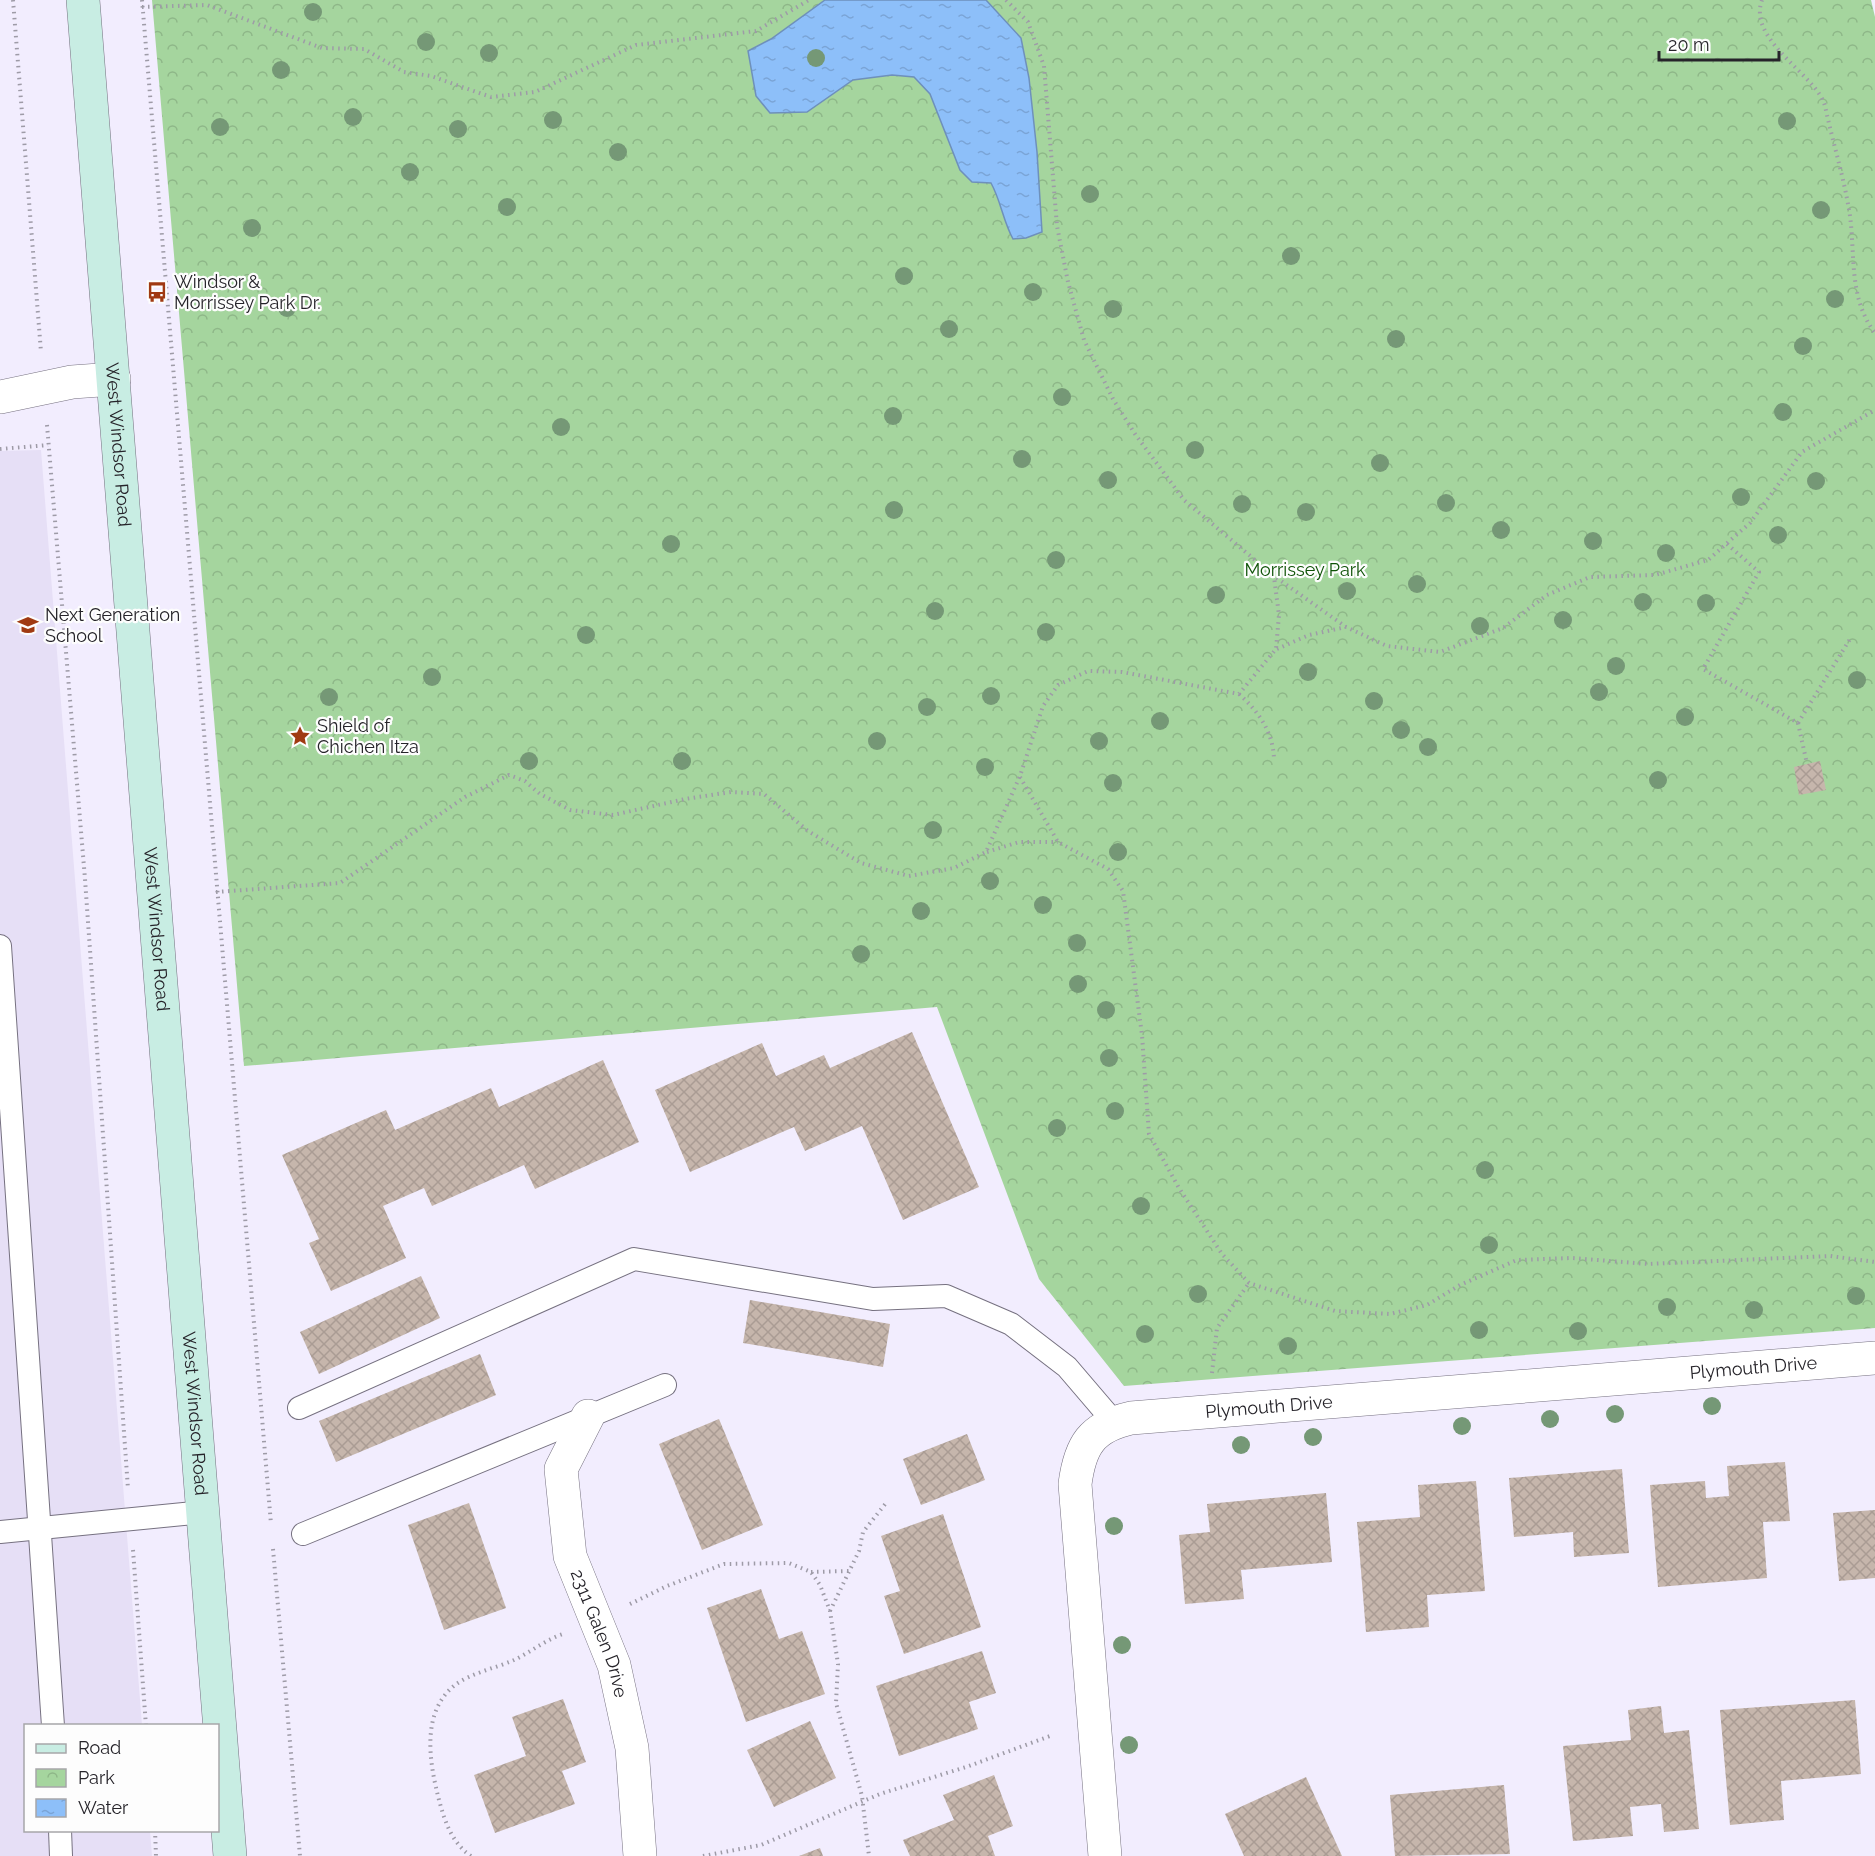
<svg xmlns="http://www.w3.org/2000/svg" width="1875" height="1856" font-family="Raleway,sans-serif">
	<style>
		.built { fill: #e6dff6 }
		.park { fill: url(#park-crowns) }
		.water { fill: url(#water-ripples); stroke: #6e90bb; stroke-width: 1.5 }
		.building { fill: url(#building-cross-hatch) }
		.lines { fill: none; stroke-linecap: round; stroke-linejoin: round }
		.lane-casing { stroke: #767180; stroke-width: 24 }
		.street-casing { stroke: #767180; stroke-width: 34 }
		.secondary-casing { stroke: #767180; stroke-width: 34 }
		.path { stroke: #9e9ba7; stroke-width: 4; stroke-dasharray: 1.5 4.5; stroke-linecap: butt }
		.lane { stroke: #fff; stroke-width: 22 }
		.street { stroke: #fff; stroke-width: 33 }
		.secondary { stroke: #c8ede3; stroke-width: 33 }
		.tree { fill: #759876 }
		.labels { text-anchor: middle; stroke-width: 4.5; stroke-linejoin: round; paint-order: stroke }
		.poi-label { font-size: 18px; fill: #26242a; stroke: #fdfdfd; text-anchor: start }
		.street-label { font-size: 18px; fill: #26242a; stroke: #fdfdfd }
		.park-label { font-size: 18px; fill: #0f5307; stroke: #fdfdfd }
	</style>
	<defs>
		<pattern id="park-crowns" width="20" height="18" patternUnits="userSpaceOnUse" patternTransform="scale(1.5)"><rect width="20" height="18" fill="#a5d59e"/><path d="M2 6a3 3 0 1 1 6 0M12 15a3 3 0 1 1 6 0" fill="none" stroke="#8eb788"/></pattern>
		<pattern id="water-ripples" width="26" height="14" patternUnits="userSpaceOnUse" patternTransform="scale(1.5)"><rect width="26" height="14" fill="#8dbff9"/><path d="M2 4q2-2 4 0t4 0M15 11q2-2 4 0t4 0" fill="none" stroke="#7aa4d6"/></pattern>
		<pattern id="building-cross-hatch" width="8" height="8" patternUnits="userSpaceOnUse" patternTransform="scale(1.5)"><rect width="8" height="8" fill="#c6b6ac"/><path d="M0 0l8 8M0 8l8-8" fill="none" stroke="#aa9c94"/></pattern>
	</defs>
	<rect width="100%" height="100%" fill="#f2edfe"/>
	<polygon class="built" points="41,450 142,1725 26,1726 26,1830 150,1831 152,1856 0,1856 0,451"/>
	<polygon class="park" points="152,0 1871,0 1875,17 1875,1328 1124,1386 1039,1279 937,1007 244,1066"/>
	<path class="water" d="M825 0H986L1021 38 1029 78 1037 152 1042 232 1026 238 1013 239C1003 221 1001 201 991 183L972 182 960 170 930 94 914 77 892 75 853 80 807 112 770 113 756 96 748 51 771 39Z"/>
	<g class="building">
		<polygon points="1820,761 1826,790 1799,795 1794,767"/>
		<polygon points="912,1032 979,1187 903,1220 862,1126 805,1151 794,1127 690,1172 655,1090 762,1043 776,1076 824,1055 830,1068"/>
		<polygon points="603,1060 639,1142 535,1189 524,1165 432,1206 424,1188 383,1206 406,1258 331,1291 309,1243 319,1239 282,1155 386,1110 395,1130 491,1088 499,1107"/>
		<polygon points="421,1276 440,1318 319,1374 300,1332"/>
		<polygon points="750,1300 890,1324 883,1367 743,1343"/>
		<polygon points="480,1354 496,1395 336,1462 319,1421"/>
		<polygon points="719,1419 763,1525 702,1550 659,1444"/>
		<polygon points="967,1434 985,1480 921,1505 903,1459"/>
		<polygon points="1785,1462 1790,1521 1763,1522 1767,1578 1658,1587 1650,1485 1705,1481 1706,1498 1729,1496 1727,1466"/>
		<polygon points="1622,1469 1629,1553 1574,1557 1573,1532 1514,1537 1509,1478"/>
		<polygon points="1476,1481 1485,1591 1427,1595 1429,1627 1366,1632 1357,1522 1420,1517 1418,1485"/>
		<polygon points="1326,1493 1332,1562 1241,1570 1244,1599 1185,1604 1179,1535 1210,1532 1207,1504"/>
		<polygon points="469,1503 506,1608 444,1630 408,1525"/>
		<polygon points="1875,1510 1875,1578 1839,1581 1833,1513"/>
		<polygon points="943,1514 981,1627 904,1654 884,1596 900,1591 881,1536"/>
		<polygon points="761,1589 779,1639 802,1631 825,1694 746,1722 707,1608"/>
		<polygon points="982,1651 996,1693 969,1702 978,1729 899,1756 876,1686"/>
		<polygon points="563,1699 586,1762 562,1771 575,1804 495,1833 474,1775 526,1756 512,1717"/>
		<polygon points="1855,1700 1861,1774 1781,1781 1784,1820 1730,1825 1720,1710"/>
		<polygon points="1661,1706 1664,1733 1689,1730 1699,1829 1664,1832 1661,1804 1630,1807 1633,1836 1573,1841 1563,1746 1631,1740 1628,1710"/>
		<polygon points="810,1721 836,1778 774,1807 747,1750"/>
		<polygon points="994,1775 1013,1826 988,1836 995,1856 910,1856 903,1840 954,1820 943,1795"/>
		<polygon points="1306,1777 1342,1856 1244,1856 1225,1814"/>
		<polygon points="1504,1785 1510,1854 1395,1856 1390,1795"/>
		<polygon points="820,1848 823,1856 799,1856"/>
	</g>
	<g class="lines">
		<g class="lane-casing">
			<g id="lane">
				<polyline points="0,946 53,1726"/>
				<polyline points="299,1408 634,1259 873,1299 946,1296 1011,1324 1067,1367 1114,1422"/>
				<polyline points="0,1532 204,1512"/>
				<polyline points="303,1534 665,1385"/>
				<polyline points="60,1830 61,1856"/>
			</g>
		</g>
		<g class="street-casing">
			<g id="street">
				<polyline points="0,397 72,382 114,379"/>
				<path id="s1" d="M588 1416 561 1469 570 1556 614 1665 632 1748 640 1856"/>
				<path id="s2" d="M1105 1856 1075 1484C1080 1446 1091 1427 1131 1418L1875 1358"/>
			</g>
		</g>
		<g class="secondary-casing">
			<g id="secondary">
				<path id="s3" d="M83 0 230 1856"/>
			</g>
		</g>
		<g class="path">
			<polyline points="13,0 41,352"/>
			<polyline points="142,0 271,1524"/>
			<polyline points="1006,0 1028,22 1044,66 1057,226 1068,282 1084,340 1113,399 1135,434 1184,500 1274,576 1346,627 1387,646 1440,652 1503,628 1547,595 1590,577 1655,575 1708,560 1750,523 1802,452 1875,410"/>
			<path d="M1762 0C1747 41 1817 75 1825 106 1832 139 1842 171 1848 204 1857 248 1846 295 1875 333"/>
			<polyline points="142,7 207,5 322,48 364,49 404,72 431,76 491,97 535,92 636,45 756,31 809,0"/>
			<polyline points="47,425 85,879 128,1489"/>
			<polyline points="0,449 48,445"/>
			<polyline points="1727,544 1759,572 1703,669 1798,723 1850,639"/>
			<polyline points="1277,649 1309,635 1346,627"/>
			<path d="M1239 694C1259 712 1273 732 1274 759"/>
			<polyline points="1798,723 1807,764"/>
			<polyline points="1020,777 1058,842 1108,869 1123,891 1142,1035 1149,1134 1179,1188 1222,1254 1249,1283 1335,1311 1390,1314 1427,1305 1460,1285 1517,1260 1572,1258 1648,1264 1830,1256 1875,1262"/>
			<polyline points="987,852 1019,842 1058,842"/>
			<polyline points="216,892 340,883 465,797 509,775 525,781 540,794 570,810 613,815 685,799 731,792 764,794 808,831 861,863 909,876 954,868 986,852 1020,776 1043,706 1058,685 1088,671 1122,672 1239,694 1276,649 1279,615 1274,577"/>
			<polyline points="1212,1373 1217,1328 1249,1283"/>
			<polyline points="273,1549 300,1856"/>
			<polyline points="133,1550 146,1726"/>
			<polyline points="811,1572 849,1571"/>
			<polyline points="630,1604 667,1586 724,1564 789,1563 811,1572 820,1585 830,1611 838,1664 836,1703 862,1796 869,1856"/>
			<polyline points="830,1611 859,1551 863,1532 886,1503"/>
			<polyline points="155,1830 156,1856"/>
			<path d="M471 1856C450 1842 443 1816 437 1792 429 1758 422 1711 455 1685 471 1673 496 1668 514 1660 531 1652 545 1640 563 1634"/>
			<polyline points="703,1856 761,1845 880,1794 969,1766 1050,1736"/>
		</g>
		<use href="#lane" class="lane"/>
		<use href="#street" class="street"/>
		<use href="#secondary" class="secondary"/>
	</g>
	<g class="tree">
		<circle cx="313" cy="12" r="9"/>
		<circle cx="426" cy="42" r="9"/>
		<circle cx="489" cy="53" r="9"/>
		<circle cx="816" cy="58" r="9"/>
		<circle cx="281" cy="70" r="9"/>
		<circle cx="353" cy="117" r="9"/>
		<circle cx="553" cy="120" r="9"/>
		<circle cx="1787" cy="121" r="9"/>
		<circle cx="220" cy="127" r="9"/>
		<circle cx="458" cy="129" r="9"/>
		<circle cx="618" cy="152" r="9"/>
		<circle cx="410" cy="172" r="9"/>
		<circle cx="1090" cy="194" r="9"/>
		<circle cx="507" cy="207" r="9"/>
		<circle cx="1821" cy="210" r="9"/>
		<circle cx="252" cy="228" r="9"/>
		<circle cx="1291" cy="256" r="9"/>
		<circle cx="904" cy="276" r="9"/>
		<circle cx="1033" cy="292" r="9"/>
		<circle cx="1835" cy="299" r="9"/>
		<circle cx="287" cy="308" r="9"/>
		<circle cx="1113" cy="309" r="9"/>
		<circle cx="949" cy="329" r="9"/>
		<circle cx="1396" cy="339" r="9"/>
		<circle cx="1803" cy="346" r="9"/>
		<circle cx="1062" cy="397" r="9"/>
		<circle cx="1783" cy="412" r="9"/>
		<circle cx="893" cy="416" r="9"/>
		<circle cx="561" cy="427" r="9"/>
		<circle cx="1195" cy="450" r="9"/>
		<circle cx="1022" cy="459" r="9"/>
		<circle cx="1380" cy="463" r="9"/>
		<circle cx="1108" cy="480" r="9"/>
		<circle cx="1816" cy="481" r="9"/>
		<circle cx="1741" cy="497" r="9"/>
		<circle cx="1446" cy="503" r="9"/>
		<circle cx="1242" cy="504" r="9"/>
		<circle cx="894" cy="510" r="9"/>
		<circle cx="1306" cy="512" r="9"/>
		<circle cx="1501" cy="530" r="9"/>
		<circle cx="1778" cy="535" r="9"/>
		<circle cx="1593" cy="541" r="9"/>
		<circle cx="671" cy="544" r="9"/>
		<circle cx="1666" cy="553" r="9"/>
		<circle cx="1056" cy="560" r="9"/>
		<circle cx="1417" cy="584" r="9"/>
		<circle cx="1347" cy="591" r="9"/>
		<circle cx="1216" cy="595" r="9"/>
		<circle cx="1643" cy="602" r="9"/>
		<circle cx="1706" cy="603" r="9"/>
		<circle cx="935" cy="611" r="9"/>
		<circle cx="1563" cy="620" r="9"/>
		<circle cx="1480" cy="626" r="9"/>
		<circle cx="1046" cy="632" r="9"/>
		<circle cx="586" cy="635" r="9"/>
		<circle cx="1616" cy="666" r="9"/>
		<circle cx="1308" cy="672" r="9"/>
		<circle cx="432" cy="677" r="9"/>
		<circle cx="1857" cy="680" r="9"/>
		<circle cx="1599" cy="692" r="9"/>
		<circle cx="991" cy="696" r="9"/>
		<circle cx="329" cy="697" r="9"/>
		<circle cx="1374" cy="701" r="9"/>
		<circle cx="927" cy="707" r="9"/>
		<circle cx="1685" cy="717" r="9"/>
		<circle cx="1160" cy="721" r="9"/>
		<circle cx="1401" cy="730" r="9"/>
		<circle cx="877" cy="741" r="9"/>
		<circle cx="1099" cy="741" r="9"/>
		<circle cx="1428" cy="747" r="9"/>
		<circle cx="529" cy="761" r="9"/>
		<circle cx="682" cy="761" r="9"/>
		<circle cx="985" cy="767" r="9"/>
		<circle cx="1658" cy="780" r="9"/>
		<circle cx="1113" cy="783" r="9"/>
		<circle cx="933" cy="830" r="9"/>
		<circle cx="1118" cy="852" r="9"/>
		<circle cx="990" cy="881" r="9"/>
		<circle cx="1043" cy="905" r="9"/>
		<circle cx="921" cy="911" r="9"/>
		<circle cx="1077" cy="943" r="9"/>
		<circle cx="861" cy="954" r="9"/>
		<circle cx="1078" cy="984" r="9"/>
		<circle cx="1106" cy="1010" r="9"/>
		<circle cx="1109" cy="1058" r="9"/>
		<circle cx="1115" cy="1111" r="9"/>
		<circle cx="1057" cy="1128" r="9"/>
		<circle cx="1485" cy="1170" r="9"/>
		<circle cx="1141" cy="1206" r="9"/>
		<circle cx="1489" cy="1245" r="9"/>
		<circle cx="1198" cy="1294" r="9"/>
		<circle cx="1856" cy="1296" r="9"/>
		<circle cx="1667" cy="1307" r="9"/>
		<circle cx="1754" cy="1310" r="9"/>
		<circle cx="1479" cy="1330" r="9"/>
		<circle cx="1578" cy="1331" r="9"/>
		<circle cx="1145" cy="1334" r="9"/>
		<circle cx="1288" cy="1346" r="9"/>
		<circle cx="1712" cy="1406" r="9"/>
		<circle cx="1615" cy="1414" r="9"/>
		<circle cx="1550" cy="1419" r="9"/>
		<circle cx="1462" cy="1426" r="9"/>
		<circle cx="1313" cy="1437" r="9"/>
		<circle cx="1241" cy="1445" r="9"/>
		<circle cx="1114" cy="1526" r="9"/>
		<circle cx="1122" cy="1645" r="9"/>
		<circle cx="1129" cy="1745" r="9"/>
	</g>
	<defs>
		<g id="bus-bare" transform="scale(1.62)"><path d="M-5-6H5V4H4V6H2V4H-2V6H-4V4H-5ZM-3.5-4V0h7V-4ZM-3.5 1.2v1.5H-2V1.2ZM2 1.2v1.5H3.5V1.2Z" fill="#a03a12" stroke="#fdfdfd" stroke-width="2.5" paint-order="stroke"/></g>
		<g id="school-bare" transform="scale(1.62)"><path d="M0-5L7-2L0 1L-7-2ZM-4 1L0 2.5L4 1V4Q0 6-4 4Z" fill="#a03a12" stroke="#fdfdfd" stroke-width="2.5" paint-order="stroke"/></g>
		<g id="sight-bare" transform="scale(1.62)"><path d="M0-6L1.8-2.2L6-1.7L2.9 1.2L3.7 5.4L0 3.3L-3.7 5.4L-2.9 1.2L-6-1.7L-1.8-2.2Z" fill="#a03a12" stroke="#fdfdfd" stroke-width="2.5" paint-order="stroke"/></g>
	</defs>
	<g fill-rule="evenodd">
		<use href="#bus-bare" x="157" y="292"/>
		<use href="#school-bare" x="28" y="625"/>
		<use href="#sight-bare" x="300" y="736"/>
	</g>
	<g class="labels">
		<g class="poi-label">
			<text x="174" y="288">Windsor &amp;<tspan x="174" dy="21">Morrissey Park Dr.</tspan></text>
			<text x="45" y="621">Next Generation<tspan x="45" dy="21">School</tspan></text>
			<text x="317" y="732">Shield of<tspan x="317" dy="21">Chichen Itza</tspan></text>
		</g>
		<g class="street-label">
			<text dy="6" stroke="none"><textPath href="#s3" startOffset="446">West Windsor Road</textPath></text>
			<text dy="6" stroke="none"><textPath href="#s3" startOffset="932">West Windsor Road</textPath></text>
			<text dy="6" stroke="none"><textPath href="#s2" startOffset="1092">Plymouth Drive</textPath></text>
			<text dy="6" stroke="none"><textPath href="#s2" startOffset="606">Plymouth Drive</textPath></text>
			<text dy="6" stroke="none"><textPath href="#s3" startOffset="1418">West Windsor Road</textPath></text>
			<text dy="6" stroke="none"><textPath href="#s1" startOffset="230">2311 Galen Drive</textPath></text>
		</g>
		<g class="park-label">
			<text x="1305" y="576">Morrissey Park</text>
		</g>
	</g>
	<rect x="24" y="1724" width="195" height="108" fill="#fdfdfd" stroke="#a7a6a9" stroke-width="1.5"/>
	<rect x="36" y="1744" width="30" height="9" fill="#c8ede3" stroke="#a7a6a9" stroke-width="1.5"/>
	<text x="78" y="1754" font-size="18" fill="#26242a">Road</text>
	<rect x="36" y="1769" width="30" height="18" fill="url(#park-crowns)" stroke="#a7a6a9" stroke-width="1.5"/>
	<text x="78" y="1784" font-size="18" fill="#26242a">Park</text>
	<rect x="36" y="1799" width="30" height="18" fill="url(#water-ripples)" stroke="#a7a6a9" stroke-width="1.5"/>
	<text x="78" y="1814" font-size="18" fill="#26242a">Water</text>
	<path d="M1659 51v9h120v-9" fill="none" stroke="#26242a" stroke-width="3"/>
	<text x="1668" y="51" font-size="18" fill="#26242a" stroke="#fdfdfd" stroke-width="4.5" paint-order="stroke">20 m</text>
</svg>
